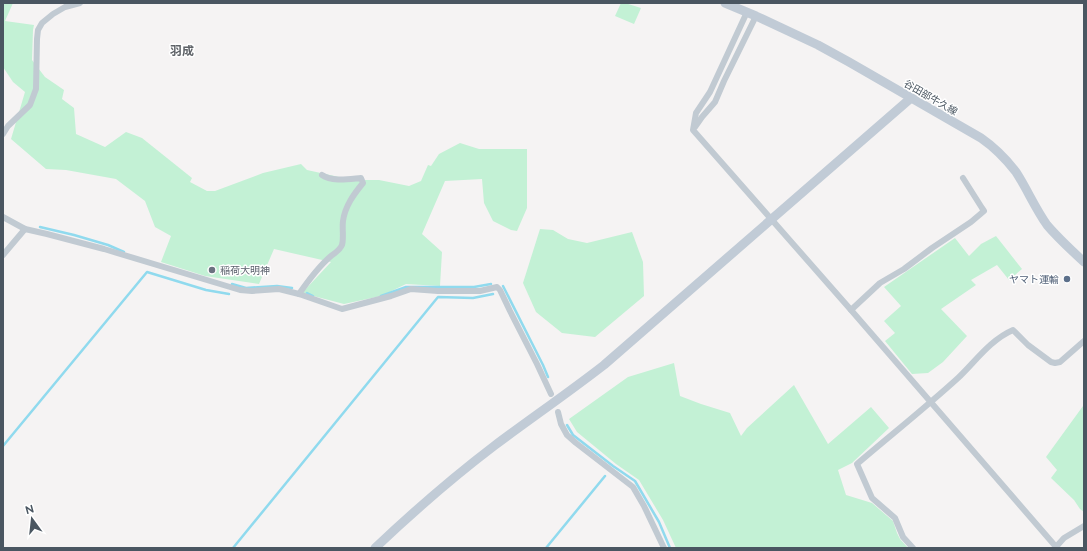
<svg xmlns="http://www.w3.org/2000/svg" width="1087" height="551" font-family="Raleway,'Noto Sans JP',sans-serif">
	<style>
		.green { fill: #c3f1d5 }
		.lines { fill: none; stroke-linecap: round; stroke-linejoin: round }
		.stream { stroke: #90daee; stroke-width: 2.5 }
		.street { stroke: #c1cad2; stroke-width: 6 }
		.secondary { stroke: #c1cbd6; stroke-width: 9 }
		.worship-dot { fill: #6b7280; stroke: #fff; stroke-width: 1.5 }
		.service-dot { fill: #5c6f8a; stroke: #fff; stroke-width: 1.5 }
		.labels { text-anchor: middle; stroke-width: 3; stroke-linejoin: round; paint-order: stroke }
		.street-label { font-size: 10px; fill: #4a5661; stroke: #fff }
		.worship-label { font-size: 10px; fill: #5b616d; stroke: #fff; text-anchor: start }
		.service-label { font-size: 10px; fill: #4e5e75; stroke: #fff; text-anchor: end }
		.quarter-label { font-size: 12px; font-weight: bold; fill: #5f6368; stroke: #fff }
	</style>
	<rect width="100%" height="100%" fill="#f5f3f3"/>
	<g class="green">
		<polygon points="3,3 13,3 5,21 34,25 33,30 32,60 45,77 64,90 62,99 74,108 76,134 105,147 126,132 142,138 192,178 190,182 207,191 215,191 263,173 301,164 307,170 353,180 379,180 409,186 421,181 428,165 431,166 439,154 460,143 479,149 527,149 527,208 517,231 511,230 493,221 484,203 482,179 445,181 422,234 442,252 440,286 406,284 381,296 344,304 302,293 331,262 274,249 259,284 205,276 161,262 171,236 155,227 145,201 116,179 66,170 46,169 11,139 25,92 13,82 3,67"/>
		<polygon points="621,3 625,3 641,8 634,24 615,16"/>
		<polygon points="540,229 553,230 568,239 587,243 632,232 643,262 644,296 595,337 562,333 536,312 523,283"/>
		<polygon points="996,236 1022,269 1009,280 997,265 971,280 976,285 941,309 967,336 943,362 928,373 912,374 885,341 895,333 884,321 901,306 884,287 955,238 969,256 981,244"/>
		<polygon points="674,363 680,396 701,404 730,413 741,436 747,428 794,385 828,444 871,407 889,428 852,463 838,470 846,495 872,503 893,521 897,533 900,539 908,548 676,548 663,520 639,480 616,464 577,432 569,419 628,377"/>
		<polygon points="1083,406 1084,406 1084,512 1080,509 1074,500 1051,478 1057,470 1046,457"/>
	</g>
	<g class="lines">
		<g class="stream">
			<polyline points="40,227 74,235 108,245 124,252"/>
			<polyline points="232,284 246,288 277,286 292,288"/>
			<polyline points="503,286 543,365 548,377"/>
			<polyline points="307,293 313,296"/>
			<polyline points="381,296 406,287 474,287 491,284"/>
			<polyline points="567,425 573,435 613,466 635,481 659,522 670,548"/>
			<polyline points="3,446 147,272 206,290 229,294"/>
			<polyline points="233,548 438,297 473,298 493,294"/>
			<polyline points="546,548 605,476"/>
		</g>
		<g class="street">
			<polyline points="747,12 710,92 696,113 693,130 851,310 1057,548"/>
			<polyline points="695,127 702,117 715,102 724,81 756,16"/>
			<polyline points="3,134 8,126 30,105 36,89 37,39 38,30 42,23 53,14 65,7 80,3"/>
			<polyline points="3,217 25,229 47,234 104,249 240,290 252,291 279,289 299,294 342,309 391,296 411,289 438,291 480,291 497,287 500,290 510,311 537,364 551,394"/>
			<polyline points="3,255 25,229"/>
			<path d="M299 294C308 281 318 267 331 256 335 253 340 250 342 245 344 238 342 229 343 221 345 206 354 194 363 183L361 178C349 179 332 182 322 175"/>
			<polyline points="851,310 880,283 904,269 932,248 971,222 984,211 982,208 963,178"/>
			<polyline points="558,412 561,424 567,435 576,443 633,487 644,506 664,548"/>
			<path d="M913 548 903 537 895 518 872 498 857 464C891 435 925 408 958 378 975 362 990 340 1013 330L1028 345 1051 362 1055 363 1060 362 1084 341"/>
			<polyline points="1055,548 1064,538 1084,526"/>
		</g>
		<g class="secondary">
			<path d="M725 3 756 16 818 45 849 62 981 138C994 147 1006 159 1016 172 1027 189 1035 208 1047 225 1058 238 1071 250 1084 262"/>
			<path d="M375 548C413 512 452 478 494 446 530 419 568 393 604 365L911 98"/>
		</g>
	</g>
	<circle class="worship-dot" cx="212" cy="270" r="4"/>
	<circle class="service-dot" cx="1067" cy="279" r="4"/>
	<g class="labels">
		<g class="street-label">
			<text transform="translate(931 97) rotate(30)" y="4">谷田部牛久線</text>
		</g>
		<g class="worship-label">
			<text x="220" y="274">稲荷大明神</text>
		</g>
		<g class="service-label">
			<text x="1059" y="283">ヤマト運輸</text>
		</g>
		<g class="quarter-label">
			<text x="182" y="55">羽成</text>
		</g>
	</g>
	<rect width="1087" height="551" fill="none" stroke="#4a5661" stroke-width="8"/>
	<g transform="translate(32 519) rotate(345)" stroke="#ffffff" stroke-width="3" paint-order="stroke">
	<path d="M0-3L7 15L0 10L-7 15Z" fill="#4a5661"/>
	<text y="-6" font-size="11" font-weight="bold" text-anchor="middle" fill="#4a5661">N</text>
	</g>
</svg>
